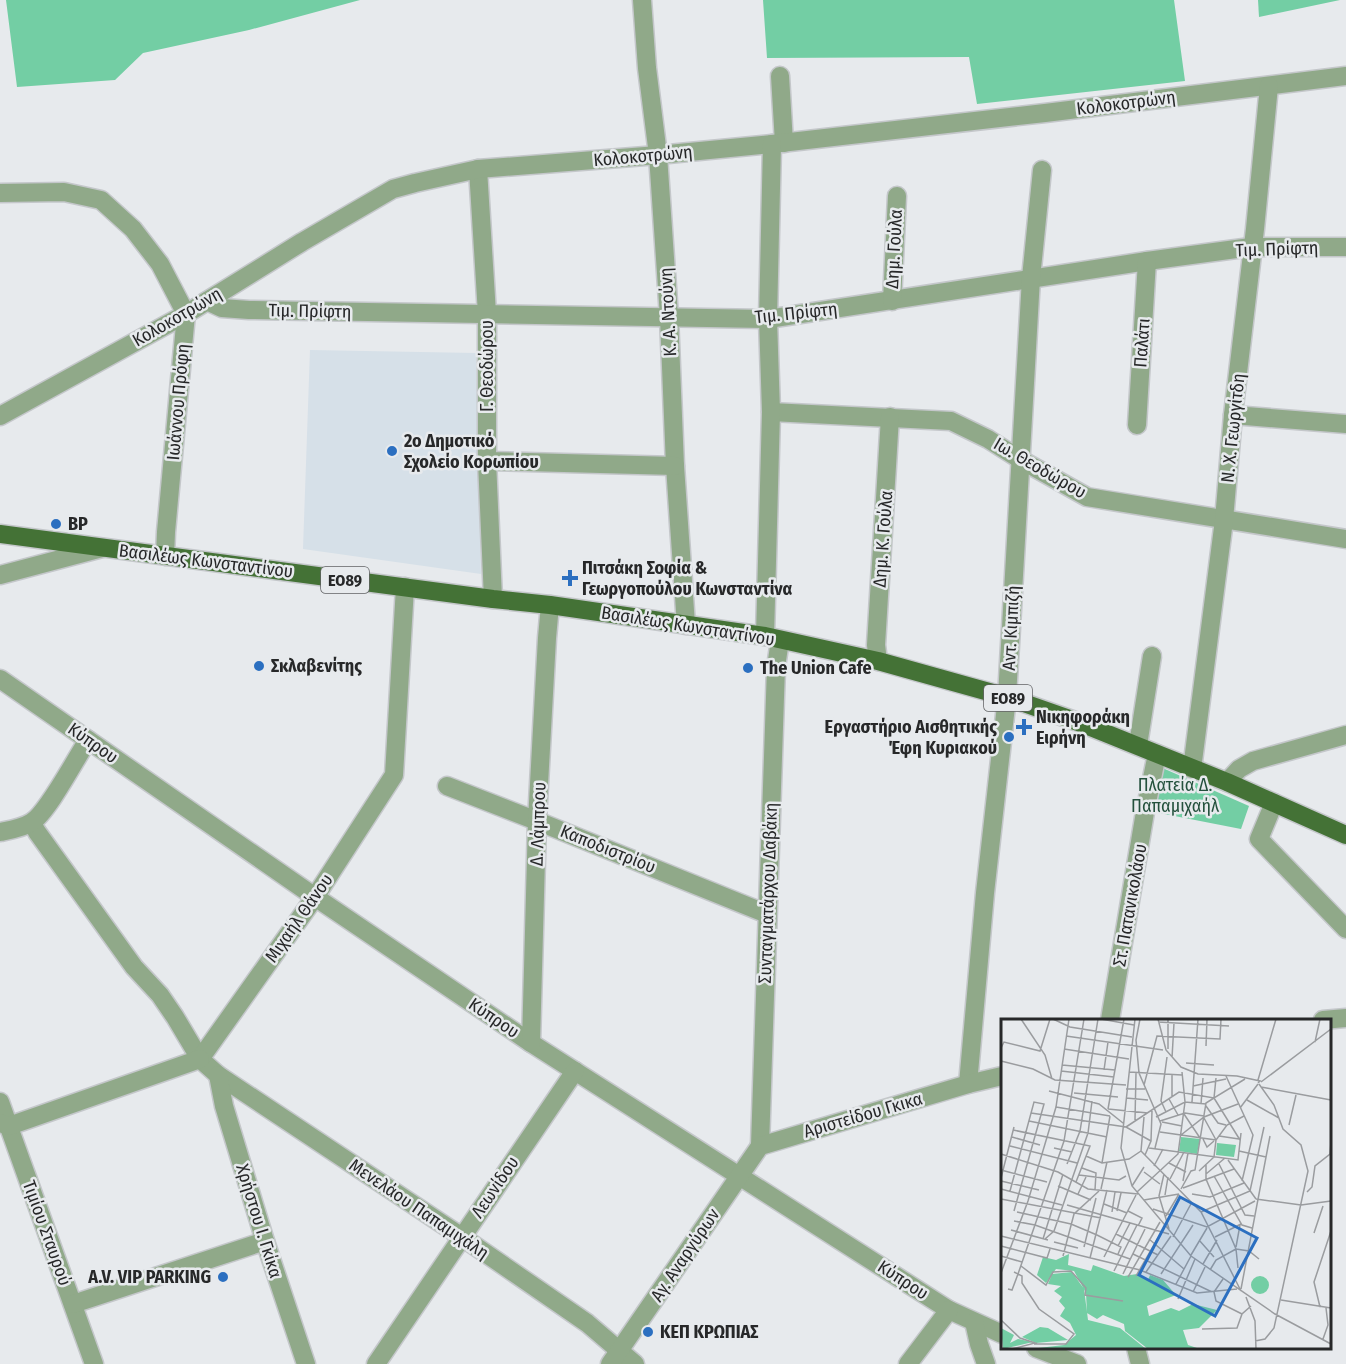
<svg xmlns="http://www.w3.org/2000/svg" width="1346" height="1364" font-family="'Fira Sans Condensed',sans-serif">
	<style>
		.built { fill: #d6e0e8 }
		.green { fill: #73cea4 }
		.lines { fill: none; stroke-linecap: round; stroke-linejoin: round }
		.minor-casing { stroke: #c4c7ca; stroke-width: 21 }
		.major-casing { stroke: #c4c7ca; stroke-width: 21 }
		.minor { stroke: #90a989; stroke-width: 18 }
		.major { stroke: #447236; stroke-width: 18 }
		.poi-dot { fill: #2b6fc0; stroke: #e7eaed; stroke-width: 2 }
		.labels { text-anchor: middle; stroke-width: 5; stroke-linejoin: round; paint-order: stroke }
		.shield { fill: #e7eaed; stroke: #616264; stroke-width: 1.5 }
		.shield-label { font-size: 16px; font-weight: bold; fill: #272829 }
		.street-label { font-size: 18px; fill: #272829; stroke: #e7eaed }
		.poi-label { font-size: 18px; font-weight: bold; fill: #272829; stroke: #e7eaed; text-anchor: start }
		.park-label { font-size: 18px; fill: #24513d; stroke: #e7eaed }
		.inset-road { fill: none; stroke: #9a9c9f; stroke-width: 1.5 }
		.view { fill: #2b6fc0; fill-opacity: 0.15; stroke: #2b6fc0; stroke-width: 3 }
		.inset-edge { fill: none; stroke: #272829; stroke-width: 3 }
	</style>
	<rect width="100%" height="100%" fill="#e7eaed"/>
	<polygon class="built" points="310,350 476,353 481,574 303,549"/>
	<g class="green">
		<polygon points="6,0 360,0 249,30 143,53 115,80 17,87"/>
		<polygon points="763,0 1174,0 1185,81 977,104 969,57 767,58"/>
		<polygon points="1258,0 1340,0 1259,17"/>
		<polygon points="1158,766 1249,806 1241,829 1149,811"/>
	</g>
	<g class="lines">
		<g class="minor-casing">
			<g id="minor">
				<polyline points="642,0 647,68 658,155 669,317 675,466 686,625"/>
				<polyline points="780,76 784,143"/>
				<polyline points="478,169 487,314 487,461 493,599"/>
				<polyline points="0,193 64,192 101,200 133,229 160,264 186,314 166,532 165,556"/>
				<polyline points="207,301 222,308 249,310 768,319 1147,261 1251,247 1346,247"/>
				<polyline points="892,301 897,196"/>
				<polyline points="771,412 951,421 988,439 1021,460 1087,497 1346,539"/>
				<polyline points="1233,415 1346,424"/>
				<polyline points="0,416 186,314 302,242 393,189 415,183 478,169 658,155 772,144 1045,113 1346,76"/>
				<polyline points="1137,425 1147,261"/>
				<polyline points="487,461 675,466"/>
				<polyline points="0,575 102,548"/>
				<polyline points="765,636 771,412 768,319 772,144"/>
				<polyline points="878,661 876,645 890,417"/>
				<polyline points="0,679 315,897 531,1043 949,1310 1002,1334"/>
				<polyline points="1138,745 1152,656"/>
				<polyline points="1192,769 1224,520 1233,415 1255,229 1269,86"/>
				<polyline points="1227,782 1239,769 1253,761 1346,735"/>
				<polyline points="447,786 537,821 767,914"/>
				<polyline points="1274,803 1259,839 1346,929"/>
				<polyline points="32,823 37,832 134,967 160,995 175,1017 200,1059 218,1075 462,1237 587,1323 635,1364"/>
				<path d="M0 832C10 830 23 828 32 822 48 812 76 758 88 740"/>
				<polyline points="1110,1020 1145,812 1157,754"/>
				<polyline points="1323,1020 1346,1018"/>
				<polyline points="531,1043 537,821 547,638 550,605"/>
				<polyline points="200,1059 315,897 394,775 405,587"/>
				<polyline points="218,1075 224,1106 265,1241 306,1364"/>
				<polyline points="968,1084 985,893 1007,697 1031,278 1042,170"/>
				<polyline points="0,1102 94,1364"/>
				<polyline points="0,1123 9,1126 200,1059"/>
				<polyline points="760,1146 776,667 780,640"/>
				<polyline points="73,1304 265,1241"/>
				<polyline points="974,1322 979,1344 986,1364"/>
				<polyline points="1036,1348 1077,1364"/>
				<polyline points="1136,1348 1140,1364"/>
				<polyline points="376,1364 575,1071"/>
				<polyline points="610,1364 760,1146 968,1084 1002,1076"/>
				<polyline points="908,1364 949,1310"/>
			</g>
		</g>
		<g class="major-casing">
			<polyline id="major" points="0,534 493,599 550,605 765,636 878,661 1007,697 1078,722 1227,782 1346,835"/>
		</g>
		<use href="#minor" class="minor"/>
		<use href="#major" class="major"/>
	</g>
	<g class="poi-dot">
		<circle cx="392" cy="451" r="6"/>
		<circle cx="56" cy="524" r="6"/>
		<path d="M567 569h6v6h6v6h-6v6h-6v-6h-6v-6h6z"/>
		<circle cx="259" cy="666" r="6"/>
		<circle cx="748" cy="668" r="6"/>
		<path d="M1021 718h6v6h6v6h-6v6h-6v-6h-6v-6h6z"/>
		<circle cx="1009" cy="737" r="6"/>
		<circle cx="223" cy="1277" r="6"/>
		<circle cx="648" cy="1332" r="6"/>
	</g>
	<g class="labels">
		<g class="shield">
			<rect x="321" y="567" width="48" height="26" rx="4.5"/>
			<rect x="984" y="685" width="48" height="26" rx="4.5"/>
		</g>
		<g class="shield-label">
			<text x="345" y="586">ΕΟ89</text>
			<text x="1008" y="704">ΕΟ89</text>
		</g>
		<g class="street-label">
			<text transform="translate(1126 103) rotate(-7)" y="6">Κολοκοτρώνη</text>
			<text transform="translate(643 156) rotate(-5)" y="6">Κολοκοτρώνη</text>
			<text transform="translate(894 249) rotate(-87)" y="6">Δημ. Γούλα</text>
			<text transform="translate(1277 249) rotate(-2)" y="6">Τιμ. Πρίφτη</text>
			<text transform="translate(310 311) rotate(1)" y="6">Τιμ. Πρίφτη</text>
			<text transform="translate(668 312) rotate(-93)" y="6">Κ. Α. Ντούνη</text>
			<text transform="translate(796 313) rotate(-6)" y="6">Τιμ. Πρίφτη</text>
			<text transform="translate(177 317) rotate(-30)" y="6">Κολοκοτρώνη</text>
			<text transform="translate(1142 343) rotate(-86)" y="6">Παλάτι</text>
			<text transform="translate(487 366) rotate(-90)" y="6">Γ. Θεοδώρου</text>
			<text transform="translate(178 402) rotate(-85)" y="6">Ιωάννου Πρόφη</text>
			<text transform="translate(1233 428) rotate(-84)" y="6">Ν. Χ. Γεωργίτδη</text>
			<text transform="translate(1040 468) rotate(30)" y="6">Ιω. Θεοδώρου</text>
			<text transform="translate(883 539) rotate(-86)" y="6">Δημ. Κ. Γούλα</text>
			<text transform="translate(206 561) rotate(7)" y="6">Βασιλέως Κωνσταντίνου</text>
			<text transform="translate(688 626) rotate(9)" y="6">Βασιλέως Κωνσταντίνου</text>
			<text transform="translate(1011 628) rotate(-87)" y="6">Αντ. Κιμπιζή</text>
			<text transform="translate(93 743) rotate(35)" y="6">Κύπρου</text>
			<text transform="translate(538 824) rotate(-88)" y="6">Δ. Λάμπρου</text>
			<text transform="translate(608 849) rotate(22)" y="6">Καποδιστρίου</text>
			<text transform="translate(768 893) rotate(-88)" y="6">Συνταγματάρχου Δαβάκη</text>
			<text transform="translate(1130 905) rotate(-80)" y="6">Στ. Πατανικολάου</text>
			<text transform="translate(299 918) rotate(-55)" y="6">Μιχαήλ Θάνου</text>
			<text transform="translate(494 1018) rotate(34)" y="6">Κύπρου</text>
			<text transform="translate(863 1115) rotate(-16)" y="6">Αριστείδου Γκικα</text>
			<text transform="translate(495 1187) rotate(-56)" y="6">Λεωνίδου</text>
			<text transform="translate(419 1209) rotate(34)" y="6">Μενελάου Παπαμιχάλη</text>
			<text transform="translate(259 1221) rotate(73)" y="6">Χρήστου Ι. Γκίκα</text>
			<text transform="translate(47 1233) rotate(70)" y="6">Τιμίου Σταυρού</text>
			<text transform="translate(685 1255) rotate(-56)" y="6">Αγ. Αναργύρων</text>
			<text transform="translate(903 1280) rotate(33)" y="6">Κύπρου</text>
		</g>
		<g class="poi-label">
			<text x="404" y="447">2ο Δημοτικό<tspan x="404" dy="21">Σχολείο Κορωπίου</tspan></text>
			<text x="68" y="530">BP</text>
			<text x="582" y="574">Πιτσάκη Σοφία &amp;<tspan x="582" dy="21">Γεωργοπούλου Κωνσταντίνα</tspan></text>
			<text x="271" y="672">Σκλαβενίτης</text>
			<text x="760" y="674">The Union Cafe</text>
			<text x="1036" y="723">Νικηφοράκη<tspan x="1036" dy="21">Ειρήνη</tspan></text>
			<text x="997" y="733" text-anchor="end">Εργαστήριο Αισθητικής<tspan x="997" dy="21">Έφη Κυριακού</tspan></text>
			<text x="211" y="1283" text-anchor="end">A.V. VIP PARKING</text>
			<text x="660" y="1338">ΚΕΠ ΚΡΩΠΙΑΣ</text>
		</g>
		<g class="park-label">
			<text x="1175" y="791">Πλατεία Δ.<tspan x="1175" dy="21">Παπαμιχαήλ</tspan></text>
		</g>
	</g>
	<g transform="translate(1001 1019)">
		<rect width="330" height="330" fill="#e7eaed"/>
		<path d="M180 118 199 120 196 135 178 132ZM216 124 235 126 233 138 215 136ZM68 235 67 246 90 252 92 246 123 257 136 255 147 261 149 256 162 261 175 276 146 287 148 297 170 289 178 292 192 285 216 291 198 309 182 311 187 326 199 330H147L124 312 123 305 102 296 96 300 86 294 85 274 73 252 55 250 45 264 36 256 42 238 55 241ZM71 253 83 270 87 301 119 309 145 330H29L63 326 75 316 69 304 59 297 64 289 58 282 61 278 53 272 60 267 47 265 51 255ZM250 266a9 9 0 1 1 18 0a9 9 0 1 1-18 0ZM39 308 47 309 67 321 35 324 21 318ZM0 309 13 316 9 324 17 320 32 323 2 330Z" fill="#73cea4"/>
		<path class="inset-road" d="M20 0 44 36 51 60M52 0 69 8 131 18M100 0 133 6M134 0 120 129 131 167 190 237 274 295 330 325M139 0 135 21 138 54 160 105 154 129M157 0 165 31 180 48 197 55 236 57 259 62 257 64M157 3 228 7M65 17 162 31M314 23 319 0M205 27 206 0M0 29 3 23 39 32 49 0M63 30 128 40M167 30V0M171 39 173 4M0 42 32 50 54 61 125 66M185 44 213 46M61 46 114 51M103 51 107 23M60 52 113 58M128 53 181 56M171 56V77M225 57 252 116 241 162M257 61 275 0M260 63 330 10M143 66 156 17 219 20 220 0M192 67 225 60M260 68 330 81M125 70H144M48 72 98 85 122 104M73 74 117 78M125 79 147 81M213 79 239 121M168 80 177 96M246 81 278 99M191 83 197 0M200 85 202 59M205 87 217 104 225 106M55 88 109 97M239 89 257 65M107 90 123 0M107 90 147 94M165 93 160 82 166 38M30 94 125 108 150 122M183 95 199 119M155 98 184 83 205 85M203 99 215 121M134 101 135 54M28 102 106 118M159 102 184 94 203 97M161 103 181 107M288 106 295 76M125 108 178 73 213 79 244 60M12 111 89 127 75 163M159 113 215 121M180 116 203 98 237 85M218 117 238 120M11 118 39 126M202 120 206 128 213 122M9 127 76 144M53 129 71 133M148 129 237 141 240 114M140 132 200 193 240 272M140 132 143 98M238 132 265 138M0 135 57 153 87 170 137 175M144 136 150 122 151 92M85 137 101 144 128 140 140 132M227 141 255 180M101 144 109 97M168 144 185 153M66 145 79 112 97 0M205 145V160L235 230 237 249M218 145 244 196 253 197M153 147 162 130M81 149 95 154 94 171M0 151 46 163M198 152 213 138 215 121 226 106 243 97M143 153 159 165M163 155 158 177 168 210M205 155 224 139M78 156 118 161 125 157M213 157 241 206 251 209M0 159 13 108M169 160 183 133M0 162 38 171M182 162 187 134M57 167 90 181M131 167 143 148M182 169 233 150M0 170 61 186M100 170 106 143M180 170 190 152 194 151 205 84 213 79 215 59M9 172 33 83 43 85 13 192M136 173 177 135 184 83 181 53M306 173 311 168 314 147 329 135 330 123M77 175 85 158M191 175 209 178 243 164M164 176 167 158M0 180 100 199M255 180 300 186M143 181 178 175M103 185 126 194M66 186 168 215M300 186 330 182M152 190 206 208 254 182M116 192 120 174M127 192 141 199 137 207M16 193 70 205 96 216 120 228 117 235M111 193 114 173M200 193 249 172 263 108M165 197 178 175M13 202 34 206M34 206 129 240M10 211 47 221M313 214 322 187M115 215 157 236M0 217 139 251 196 274 236 270M172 218 191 183M214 218 240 205M42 220 62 155M44 220 53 212 87 114 91 82M148 220 183 250M198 221 213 238M53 223 77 229M0 227 46 239 49 230M117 227 129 204M83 228 95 179M235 228 239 206M235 230 248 232 258 240M132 235 211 273M190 236 206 209M0 237 21 243M62 237 73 195 98 172M103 238 135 176M89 239 106 171M202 245 216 221M20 247 45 266 52 253 70 252 85 269 84 276 122 282M209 251 215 241 235 230M113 252 136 206M13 253 21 257V264L38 290 73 315 65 325H33M145 253 170 217M0 254 27 182 55 88 68 0M122 255 144 210M160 255 192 206M135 257 157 219M127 258 159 203M222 260 213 273 215 282 241 295M175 265 190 237M7 270 11 271 17 255 63 122 83 0M240 270 269 117M192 273 204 248M245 278 254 302 255 330M177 280 194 240M280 281 330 289M319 288 313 263 330 212M0 301 19 319 34 324 11 330M201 310 236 309 241 295 250 287M322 320 327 306 325 289M254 322 264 320 273 309 307 152 300 126 282 110 273 86 258 65"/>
		<path class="view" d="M179 178 256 219 214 297 138 256Z"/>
		<rect width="330" height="330" class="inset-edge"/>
	</g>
</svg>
